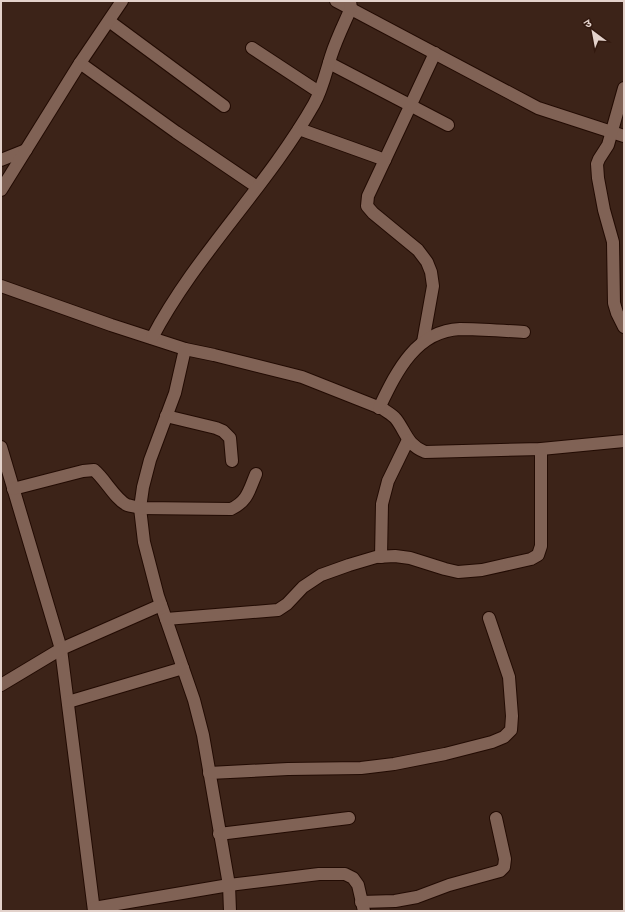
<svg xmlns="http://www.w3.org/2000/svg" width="625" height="912" font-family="Raleway,'Noto Sans Devanagari',sans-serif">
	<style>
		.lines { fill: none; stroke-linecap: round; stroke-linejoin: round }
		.street-casing { stroke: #220b03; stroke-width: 14 }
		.street { stroke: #806255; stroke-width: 12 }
	</style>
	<rect width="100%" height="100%" fill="#3c2318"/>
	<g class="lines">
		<g class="street-casing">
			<g id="street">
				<polyline points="336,1 538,108 624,136"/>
				<polyline points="109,21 224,106"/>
				<polyline points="252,48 319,92"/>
				<polyline points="80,63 176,132 257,187"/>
				<polyline points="329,63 448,125"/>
				<polyline points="624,88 608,145 599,159 597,164 598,178 604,210 613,242 614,303 617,313 624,327"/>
				<polyline points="299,129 377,157 385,160"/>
				<polyline points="1,160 26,150"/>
				<polyline points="1,190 80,63 122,1"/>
				<path d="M1 286 111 325 185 349 214 355 302 377 383 409C387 412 393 415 396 419 406 432 407 445 425 452L541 449 624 441"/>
				<path d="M152 338C196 254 267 187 314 104 322 90 326 72 331 56 336 40 344 24 351 8L350 1"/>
				<polyline points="423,342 433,286 431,272 427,262 418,250 373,213 367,206 368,196 435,53"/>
				<polyline points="185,349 175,393 150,460 143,487 140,508 144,542 158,596 194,700 203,735 229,885 230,911"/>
				<path d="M379 408C396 373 415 331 460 329 481 329 503 331 524 332"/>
				<polyline points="166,416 216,428 223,431 230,438 232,461"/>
				<polyline points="1,447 61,649 94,911"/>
				<path d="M13 489 83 471 94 470C105 479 115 499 127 505 131 506 136 507 140 508L231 509C248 501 249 490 256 474"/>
				<polyline points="381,557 382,504 388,481 408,440"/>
				<polyline points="166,619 278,610 287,604 303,587 321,575 349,565 376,557 395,556 410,558 445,569 458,572 482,570 531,559 538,555 541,546 541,449"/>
				<polyline points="1,685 61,649 161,605"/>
				<polyline points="68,702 183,668"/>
				<polyline points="209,773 288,769 361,768 394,764 445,754 492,742 504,737 511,730 512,716 509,677 489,618"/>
				<polyline points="219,834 349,818"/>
				<polyline points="361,902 395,901 417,897 449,885 500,871 504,867 505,859 496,818"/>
				<polyline points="94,908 229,885 319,874 345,874 353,878 358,885 364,911"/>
			</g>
		</g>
		<use href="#street" class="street"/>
	</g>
	<rect width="625" height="912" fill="none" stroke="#e3d2cb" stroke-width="4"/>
	<g transform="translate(593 32) rotate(328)" stroke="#32190f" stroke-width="3" paint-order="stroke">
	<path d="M0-3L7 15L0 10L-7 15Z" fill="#e3d2cb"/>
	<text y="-6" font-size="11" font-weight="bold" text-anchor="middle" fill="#e3d2cb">उ</text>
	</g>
</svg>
